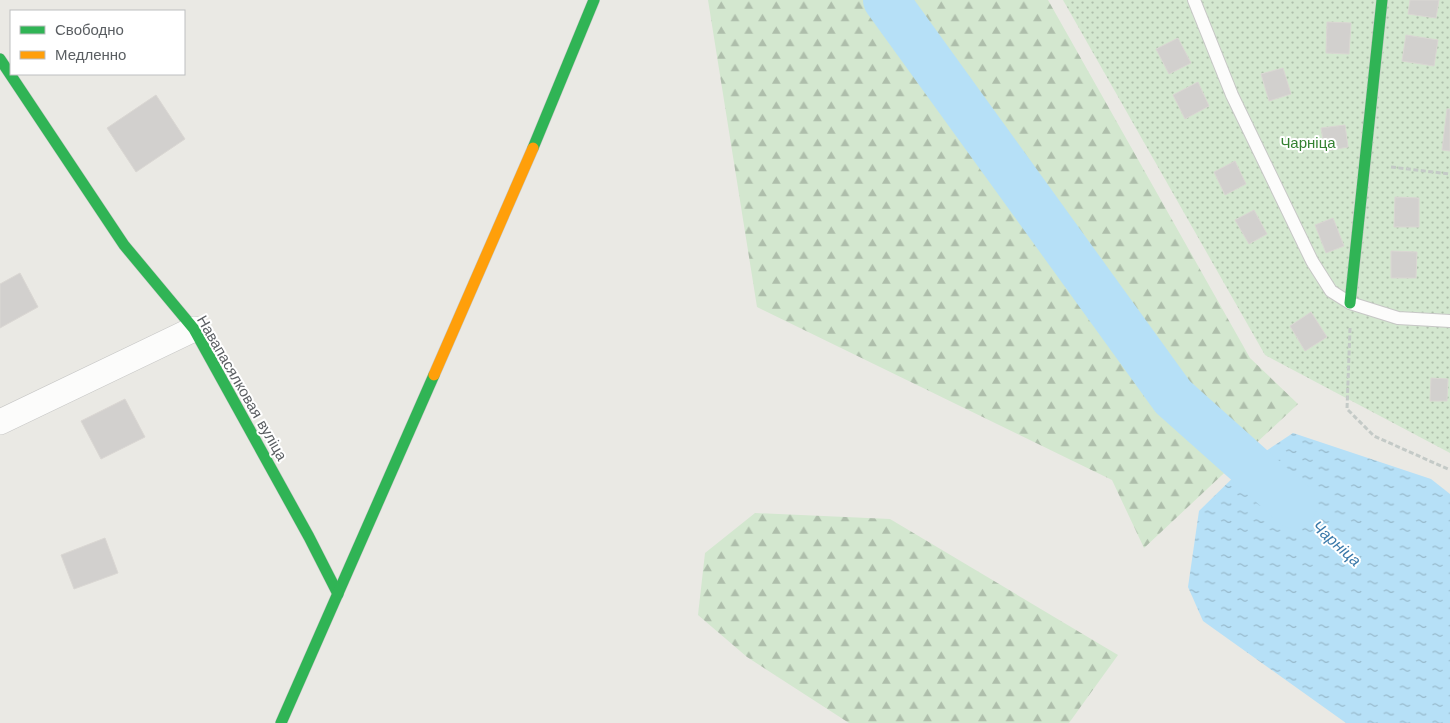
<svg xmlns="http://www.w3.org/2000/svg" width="1450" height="723" font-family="'Work Sans',sans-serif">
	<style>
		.green { fill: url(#green-dots) }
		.forest { fill: url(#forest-firs) }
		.water { fill: url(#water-ripples) }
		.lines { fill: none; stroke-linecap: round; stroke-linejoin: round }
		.river { stroke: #b6e0f7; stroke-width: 46 }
		.building { fill: #d2d0ce; stroke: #dad7d3 }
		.lane-casing { stroke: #c7c7c6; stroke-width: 14 }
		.street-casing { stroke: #c7c7c6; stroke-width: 26 }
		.fast-casing { stroke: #c5c6c4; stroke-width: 12 }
		.slow-casing { stroke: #c5c6c4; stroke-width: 12 }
		.path { stroke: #c4cac7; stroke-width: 3; stroke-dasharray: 5 2.5; stroke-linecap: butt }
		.lane { stroke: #fcfcfb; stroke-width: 12 }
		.street { stroke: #fcfcfb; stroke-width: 25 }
		.fast { stroke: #30b455; stroke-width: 11 }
		.slow { stroke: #ff9f0a; stroke-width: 11 }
		.labels { text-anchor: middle; stroke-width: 4; stroke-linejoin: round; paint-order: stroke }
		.park-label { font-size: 15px; fill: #348132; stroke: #fff }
		.street-label { font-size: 15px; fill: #5a5e62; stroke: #fff }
		.water-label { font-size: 16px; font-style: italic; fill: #3978a9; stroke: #fff }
	</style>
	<defs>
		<pattern id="green-dots" width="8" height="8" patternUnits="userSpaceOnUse" patternTransform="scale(1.25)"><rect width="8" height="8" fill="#d3e7cf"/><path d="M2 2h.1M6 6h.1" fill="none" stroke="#aebeab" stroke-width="1.8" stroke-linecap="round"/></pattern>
		<pattern id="forest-firs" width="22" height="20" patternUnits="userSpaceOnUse" patternTransform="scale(1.25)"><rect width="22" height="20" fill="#d3e7cf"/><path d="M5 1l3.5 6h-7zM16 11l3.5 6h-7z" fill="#aebeab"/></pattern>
		<pattern id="water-ripples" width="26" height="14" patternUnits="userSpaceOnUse" patternTransform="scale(1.25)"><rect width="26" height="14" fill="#b6e0f7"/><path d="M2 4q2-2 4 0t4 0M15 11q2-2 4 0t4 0" fill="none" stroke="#97b9cb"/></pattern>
	</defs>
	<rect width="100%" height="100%" fill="#eae9e4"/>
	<polygon class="green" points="1063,0 1450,0 1450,453 1265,355"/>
	<g class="forest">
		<polygon points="708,0 1048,0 1250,358 1298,404 1144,548 1112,480 757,307"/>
		<polygon points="755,513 890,519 1118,655 1069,723 849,723 747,657 698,615 705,553"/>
	</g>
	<polygon class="water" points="1293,433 1431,479 1450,494 1450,723 1346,723 1203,621 1188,587 1199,511 1248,463"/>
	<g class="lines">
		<polyline class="river" points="886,0 1173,397 1294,505"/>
	</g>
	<g class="building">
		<polygon points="1410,0 1439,0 1436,18 1408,14"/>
		<polygon points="1327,22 1351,23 1349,54 1326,53"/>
		<polygon points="1406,35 1438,40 1434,66 1402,61"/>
		<polygon points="1178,38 1191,63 1169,74 1156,49"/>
		<polygon points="1283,68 1291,94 1269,101 1261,74"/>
		<polygon points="1198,82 1209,106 1185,119 1173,95"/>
		<polygon points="156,95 185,139 136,172 107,128"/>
		<polygon points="1447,109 1450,109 1450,151 1442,150"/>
		<polygon points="1345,125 1348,147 1325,151 1321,128"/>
		<polygon points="1235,161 1246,184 1225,195 1214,172"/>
		<polygon points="1395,197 1419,198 1419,227 1394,227"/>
		<polygon points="1254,210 1267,234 1249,244 1235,220"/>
		<polygon points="1333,218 1344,246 1326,253 1315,225"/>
		<polygon points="1391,251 1417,252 1416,278 1391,278"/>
		<polygon points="20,273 38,307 0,328 0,284"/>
		<polygon points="1311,312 1327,337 1305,351 1290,326"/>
		<polygon points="1431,378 1448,379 1447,401 1430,401"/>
		<polygon points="125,399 145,437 101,459 81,421"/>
		<polygon points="105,538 118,573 74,589 61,555"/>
	</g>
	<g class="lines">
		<g class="lane-casing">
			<polyline id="lane" points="1194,0 1232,95 1312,261 1331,291 1350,303 1398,318 1450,321"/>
		</g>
		<g class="street-casing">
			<polyline id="street" points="0,422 194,329"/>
		</g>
		<g class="fast-casing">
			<g id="fast">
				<polyline points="0,59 124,245 194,329 309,537 338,594"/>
				<polyline points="533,148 594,0"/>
				<polyline points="1350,303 1382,0"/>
				<polyline points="281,723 434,375"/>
			</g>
		</g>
		<g class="slow-casing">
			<polyline id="slow" points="434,375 533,148"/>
		</g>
		<g class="path">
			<polyline points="1391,167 1450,174"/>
			<polyline points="1350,328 1347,409 1374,436 1450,470"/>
		</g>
		<use href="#lane" class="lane"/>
		<use href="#street" class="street"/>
		<use href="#fast" class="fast"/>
		<use href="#slow" class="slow"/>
	</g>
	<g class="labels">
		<g class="park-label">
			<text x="1308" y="148">Чарніца</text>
		</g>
		<g class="street-label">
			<text transform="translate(242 388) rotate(60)" y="5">Навапасялковая вуліца</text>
		</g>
		<g class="water-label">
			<text transform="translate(1337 543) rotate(42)" y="6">Чарніца</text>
		</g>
	</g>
	<rect x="10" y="10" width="175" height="65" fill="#ffffff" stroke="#bdbfc0"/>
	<rect x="20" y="26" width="25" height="8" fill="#30b455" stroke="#bdbfc0"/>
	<text x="55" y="35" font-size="15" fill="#5a5e62">Свободно</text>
	<rect x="20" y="51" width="25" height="8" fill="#ff9f0a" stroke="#bdbfc0"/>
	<text x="55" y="60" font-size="15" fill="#5a5e62">Медленно</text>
</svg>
